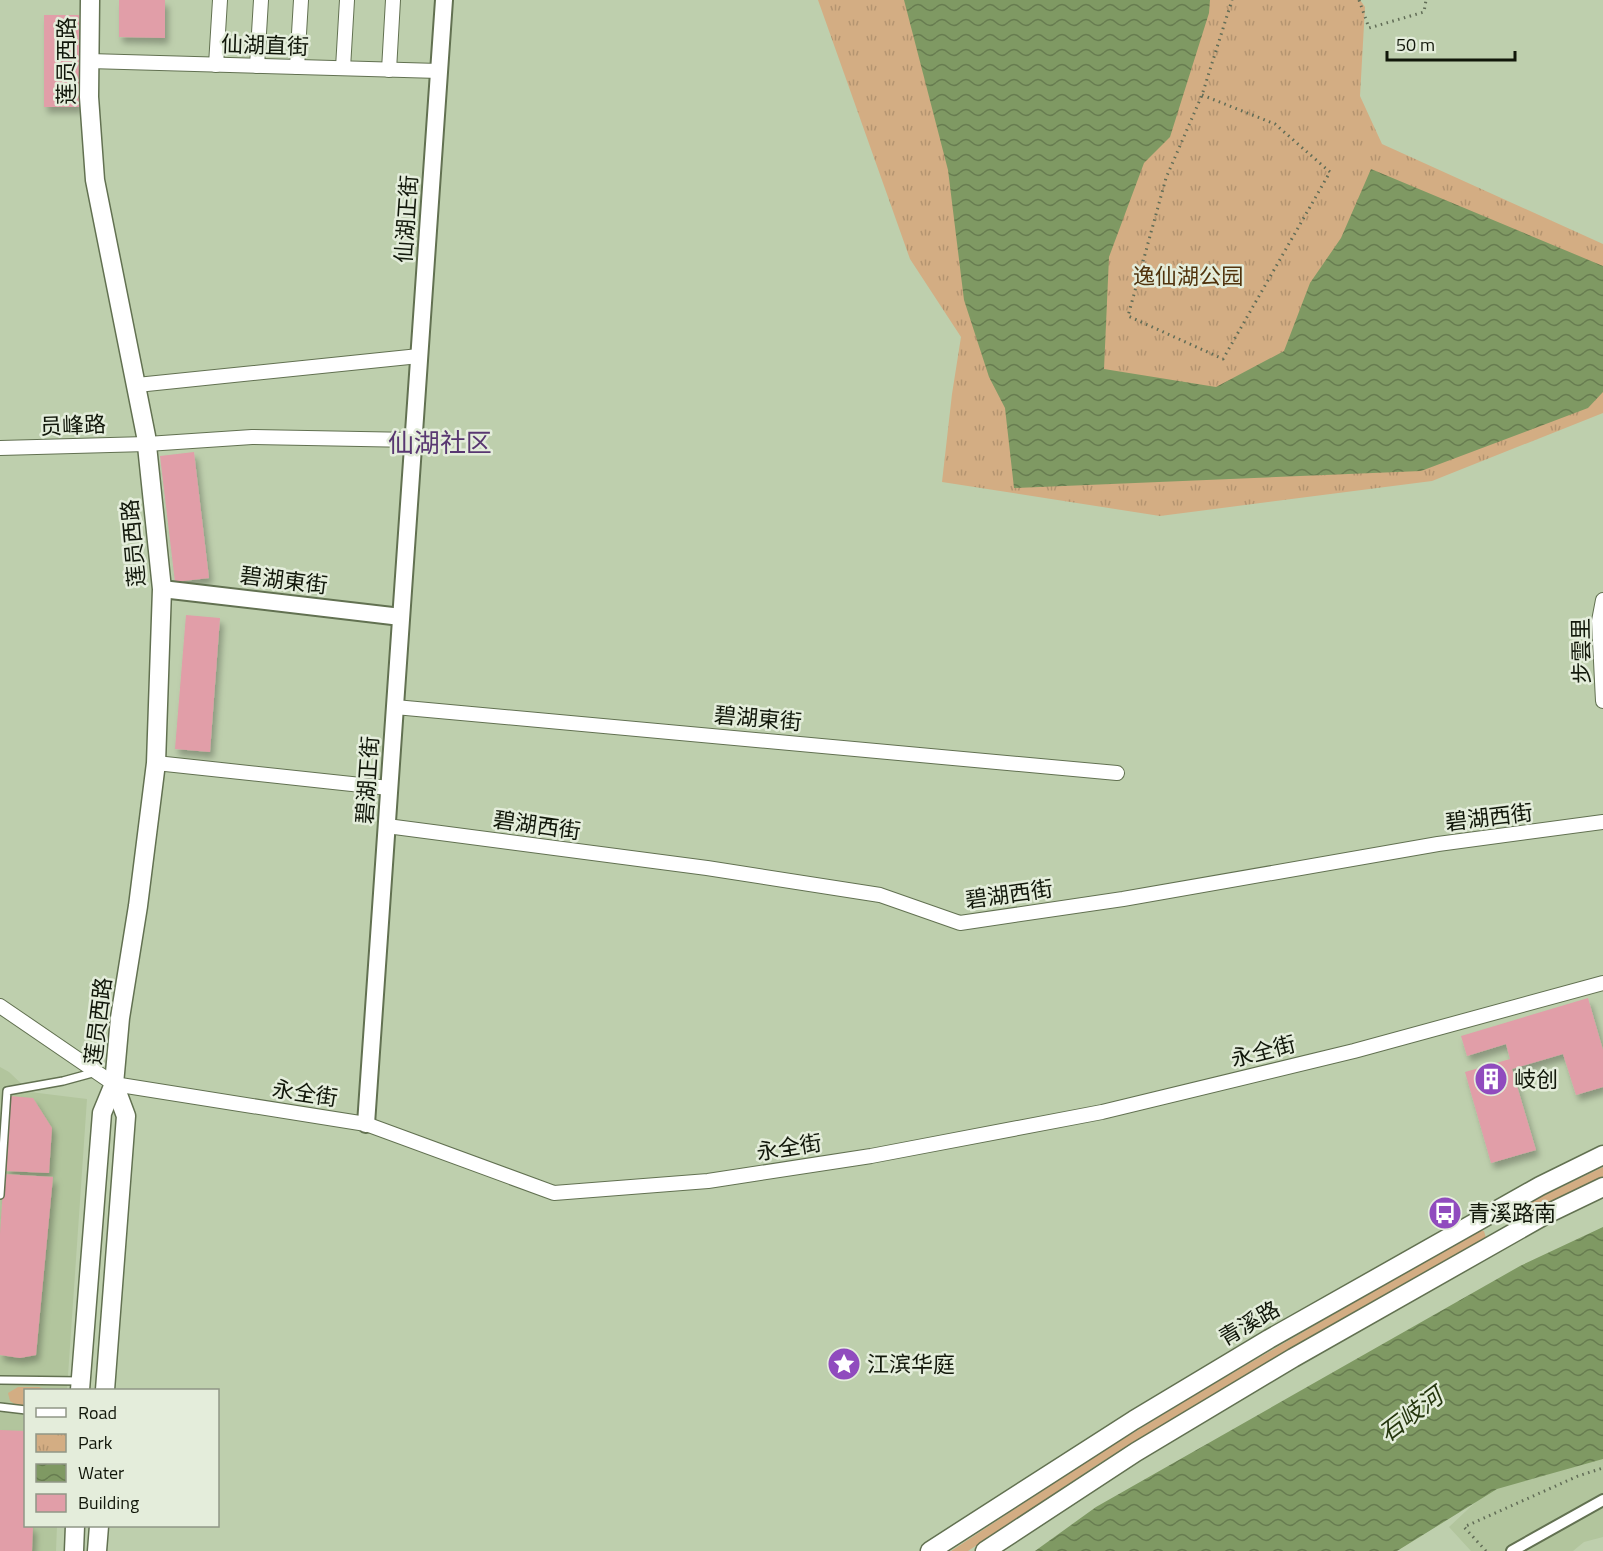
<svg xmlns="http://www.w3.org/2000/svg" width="1603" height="1551" font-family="'Titillium Web','Noto Sans SC',sans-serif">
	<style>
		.built { fill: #b2c59d }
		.green { fill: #d3ad83 }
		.park { fill: url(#park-tufts) }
		.water { fill: url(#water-waves) }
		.building { fill: #e19ea8; filter: url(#shadow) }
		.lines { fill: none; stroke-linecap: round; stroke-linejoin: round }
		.service-casing { stroke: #627151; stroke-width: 10 }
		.pedestrian-casing { stroke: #627151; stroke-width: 14 }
		.minor-casing { stroke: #627151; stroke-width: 16 }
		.tertiary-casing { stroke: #627151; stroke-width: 20 }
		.secondary-casing { stroke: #627151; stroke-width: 21 }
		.path { stroke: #616c56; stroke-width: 3; stroke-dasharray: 1.5 4.5; stroke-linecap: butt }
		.service { stroke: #fff; stroke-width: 7 }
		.pedestrian { stroke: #fff; stroke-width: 10 }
		.minor { stroke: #fff; stroke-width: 14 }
		.tertiary { stroke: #fff; stroke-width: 16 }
		.secondary { stroke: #fff; stroke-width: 18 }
		.labels { text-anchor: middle; stroke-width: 5; stroke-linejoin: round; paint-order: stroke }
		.street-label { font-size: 22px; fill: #11170a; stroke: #e4eddb }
		.park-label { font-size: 22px; fill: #50330d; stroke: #e4eddb }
		.poi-label { font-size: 22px; fill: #11170a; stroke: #e4eddb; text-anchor: start }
		.water-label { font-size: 24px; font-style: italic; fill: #25360e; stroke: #e4eddb }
		.quarter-label { font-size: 26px; fill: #583771; stroke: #e4eddb }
	</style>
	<defs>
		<pattern id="park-tufts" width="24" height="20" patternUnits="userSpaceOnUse" patternTransform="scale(1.5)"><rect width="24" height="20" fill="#d3ad83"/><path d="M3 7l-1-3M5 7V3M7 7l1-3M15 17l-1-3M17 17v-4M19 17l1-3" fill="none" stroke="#b49470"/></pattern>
		<pattern id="water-waves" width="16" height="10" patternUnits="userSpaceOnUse" patternTransform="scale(1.5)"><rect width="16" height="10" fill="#7f9963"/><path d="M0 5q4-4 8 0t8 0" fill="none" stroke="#677c50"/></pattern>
		<filter id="shadow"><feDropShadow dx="3.5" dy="6" stdDeviation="3" flood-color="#0004"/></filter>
	</defs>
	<rect width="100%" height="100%" fill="#becfad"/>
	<g class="built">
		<polygon points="0,1067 9,1072 30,1092 87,1099 67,1390 26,1390 26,1526 57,1526 56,1551 0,1551"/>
		<polygon points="1603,1453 1603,1537 1584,1542 1573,1551 1471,1551 1449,1527 1497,1482"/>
	</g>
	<g class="green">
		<polygon points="1603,1167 1603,1179 1508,1228 1505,1219 1501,1216"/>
		<polygon points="1478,1230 1484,1231 1486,1238 1160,1427 1100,1463 968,1551 951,1551 1092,1458 1200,1392"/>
		<polygon points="18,1387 39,1387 46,1390 26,1390 25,1406 18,1406 10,1401 8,1393"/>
	</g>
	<polygon class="park" points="818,0 1360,0 1365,7 1360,96 1382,144 1603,244 1603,413 1432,481 1160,516 942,482 952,394 961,337 910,259"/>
	<g class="water">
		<polygon points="904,0 1210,0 1209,13 1170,137 1144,163 1109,257 1104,369 1216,387 1284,351 1310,283 1341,238 1371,169 1603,266 1603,392 1588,408 1421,471 1014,488 1005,408 989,377 964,300 948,170"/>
		<polygon points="1603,1227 1603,1459 1497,1489 1397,1551 1035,1551 1096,1507 1520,1266"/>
	</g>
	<g class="building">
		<polygon points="119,0 165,0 165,38 119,37"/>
		<rect x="44" y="15" width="35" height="92"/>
		<polygon points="194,452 209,578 175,582 160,456"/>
		<polygon points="186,615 220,618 210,752 175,749"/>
		<polygon points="1588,998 1603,1050 1603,1087 1576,1095 1563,1054 1512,1069 1536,1150 1491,1163 1465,1072 1510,1059 1506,1044 1467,1056 1461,1036"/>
		<polygon points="10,1096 33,1098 52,1128 49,1173 6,1171"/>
		<polygon points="4,1174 53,1177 36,1355 20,1358 0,1355 0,1234"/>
		<polygon points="0,1430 26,1431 26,1526 33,1526 32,1551 0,1551"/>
	</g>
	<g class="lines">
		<g class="service-casing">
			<g id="service">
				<polyline points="0,1195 7,1091 63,1081 96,1072"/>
				<polyline points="0,1380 81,1381"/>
				<polyline points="0,1407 26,1410"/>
			</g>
		</g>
		<g class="pedestrian-casing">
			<polyline id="pedestrian" points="1512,1551 1603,1500"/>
		</g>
		<g class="minor-casing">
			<g id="minor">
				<polyline points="89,61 439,71"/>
				<polyline points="216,65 220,0"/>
				<polyline points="257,66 261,0"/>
				<polyline points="297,67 301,0"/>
				<polyline points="343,68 347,0"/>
				<polyline points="389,70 393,0"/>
				<polyline points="137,385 419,356"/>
				<polyline points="0,448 147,444 252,437 414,440"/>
				<polyline points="1603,600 1599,621 1603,701"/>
				<polyline points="395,707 1117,773"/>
				<polyline points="156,763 389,788"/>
				<polyline points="387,826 707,868 880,895 960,923 1123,899 1438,844 1603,822"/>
				<polyline points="0,1006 114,1084 366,1124 554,1193 708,1181 871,1156 1102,1112 1354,1051 1603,983"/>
			</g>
		</g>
		<g class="tertiary-casing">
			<g id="tertiary">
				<polyline points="162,589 401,617"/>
				<polyline points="366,1124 444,0"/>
			</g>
		</g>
		<g class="secondary-casing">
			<g id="secondary">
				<polyline points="80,1390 102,1113 114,1084 120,1018 138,906 156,763 162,589 146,436 95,180 89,97 90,0"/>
				<polyline points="105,1390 126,1116 114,1084"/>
				<polyline points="74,1551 75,1526"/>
				<polyline points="97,1551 99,1526"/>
				<polyline points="930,1551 1134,1420 1269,1339 1540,1186 1603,1155"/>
				<polyline points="985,1551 1136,1452 1293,1358 1545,1215 1603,1187"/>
			</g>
		</g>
		<g class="path">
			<polyline points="1359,0 1369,28 1424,12 1426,0"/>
			<polyline points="1202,95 1275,124 1330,172 1223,359 1128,316 1166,178 1202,95 1232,0"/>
			<polyline points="1486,1551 1464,1527 1578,1476 1603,1468"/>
		</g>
		<use href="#service" class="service"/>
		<use href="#pedestrian" class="pedestrian"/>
		<use href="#minor" class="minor"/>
		<use href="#tertiary" class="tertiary"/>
		<use href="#secondary" class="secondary"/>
	</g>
	<defs>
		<g id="building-disc" transform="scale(1.725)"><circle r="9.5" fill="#904bbe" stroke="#e4eddb"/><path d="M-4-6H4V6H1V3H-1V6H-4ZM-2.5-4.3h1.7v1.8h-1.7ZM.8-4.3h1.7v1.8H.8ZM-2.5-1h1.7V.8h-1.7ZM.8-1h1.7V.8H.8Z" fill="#fff"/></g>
		<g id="bus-disc" transform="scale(1.725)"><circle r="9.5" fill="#904bbe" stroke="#e4eddb"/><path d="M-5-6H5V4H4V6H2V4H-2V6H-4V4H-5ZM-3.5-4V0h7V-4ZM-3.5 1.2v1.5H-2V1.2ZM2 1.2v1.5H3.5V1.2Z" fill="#fff"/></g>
		<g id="sight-disc" transform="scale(1.725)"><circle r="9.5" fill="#904bbe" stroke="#e4eddb"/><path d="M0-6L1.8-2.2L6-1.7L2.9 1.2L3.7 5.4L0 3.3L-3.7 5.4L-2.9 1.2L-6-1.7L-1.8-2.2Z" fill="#fff"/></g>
	</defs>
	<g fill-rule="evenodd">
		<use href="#building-disc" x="1491" y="1079"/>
		<use href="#bus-disc" x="1445" y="1213"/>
		<use href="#sight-disc" x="844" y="1364"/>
	</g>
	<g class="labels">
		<g class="street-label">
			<text transform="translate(265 45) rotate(2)" y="8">仙湖直街</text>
			<text transform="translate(66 61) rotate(-90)" y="8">莲员西路</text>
			<text transform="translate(406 219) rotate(-86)" y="8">仙湖正街</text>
			<text transform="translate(73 425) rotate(-2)" y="8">员峰路</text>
			<text transform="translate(133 543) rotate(-95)" y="8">莲员西路</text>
			<text transform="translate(284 580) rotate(7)" y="8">碧湖東街</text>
			<text transform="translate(1581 651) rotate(-91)" y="8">步雲里</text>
			<text transform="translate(758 718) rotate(5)" y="8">碧湖東街</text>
			<text transform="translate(367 780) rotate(-86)" y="8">碧湖正街</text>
			<text transform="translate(1489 817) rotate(-7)" y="8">碧湖西街</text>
			<text transform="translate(537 825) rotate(8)" y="8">碧湖西街</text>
			<text transform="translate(1009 894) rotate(-8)" y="8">碧湖西街</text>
			<text transform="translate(98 1021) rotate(-83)" y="8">莲员西路</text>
			<text transform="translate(1263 1051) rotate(-14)" y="8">永全街</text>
			<text transform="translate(305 1093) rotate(9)" y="8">永全街</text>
			<text transform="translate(789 1147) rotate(-9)" y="8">永全街</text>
			<text transform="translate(1249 1323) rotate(-30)" y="8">青溪路</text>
		</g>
		<g class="park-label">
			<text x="1188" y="284">逸仙湖公园</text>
		</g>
		<g class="poi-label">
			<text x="1514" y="1087">岐创</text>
			<text x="1468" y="1221">青溪路南</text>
			<text x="867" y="1372">江滨华庭</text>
		</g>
		<g class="water-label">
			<text transform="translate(1411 1415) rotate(-37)" y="8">石岐河</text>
		</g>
		<g class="quarter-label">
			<text x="440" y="452">仙湖社区</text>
		</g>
	</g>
	<rect x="24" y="1389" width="195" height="138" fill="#e4eddb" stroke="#909787" stroke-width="1.5"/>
	<rect x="36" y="1408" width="30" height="9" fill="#ffffff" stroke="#909787" stroke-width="1.5"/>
	<text x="78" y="1419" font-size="18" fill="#11170a">Road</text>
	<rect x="36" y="1434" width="30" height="18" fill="url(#park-tufts)" stroke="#909787" stroke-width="1.5"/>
	<text x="78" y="1449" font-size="18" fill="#11170a">Park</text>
	<rect x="36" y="1464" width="30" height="18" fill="url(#water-waves)" stroke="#909787" stroke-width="1.5"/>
	<text x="78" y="1479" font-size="18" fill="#11170a">Water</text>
	<rect x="36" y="1494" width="30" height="18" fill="#e19ea8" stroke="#909787" stroke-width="1.5"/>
	<text x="78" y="1509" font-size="18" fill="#11170a">Building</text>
	<path d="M1387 51v9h128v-9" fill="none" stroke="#11170a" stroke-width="3"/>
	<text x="1396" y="51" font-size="18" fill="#11170a" stroke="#e4eddb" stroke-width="4.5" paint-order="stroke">50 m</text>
</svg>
